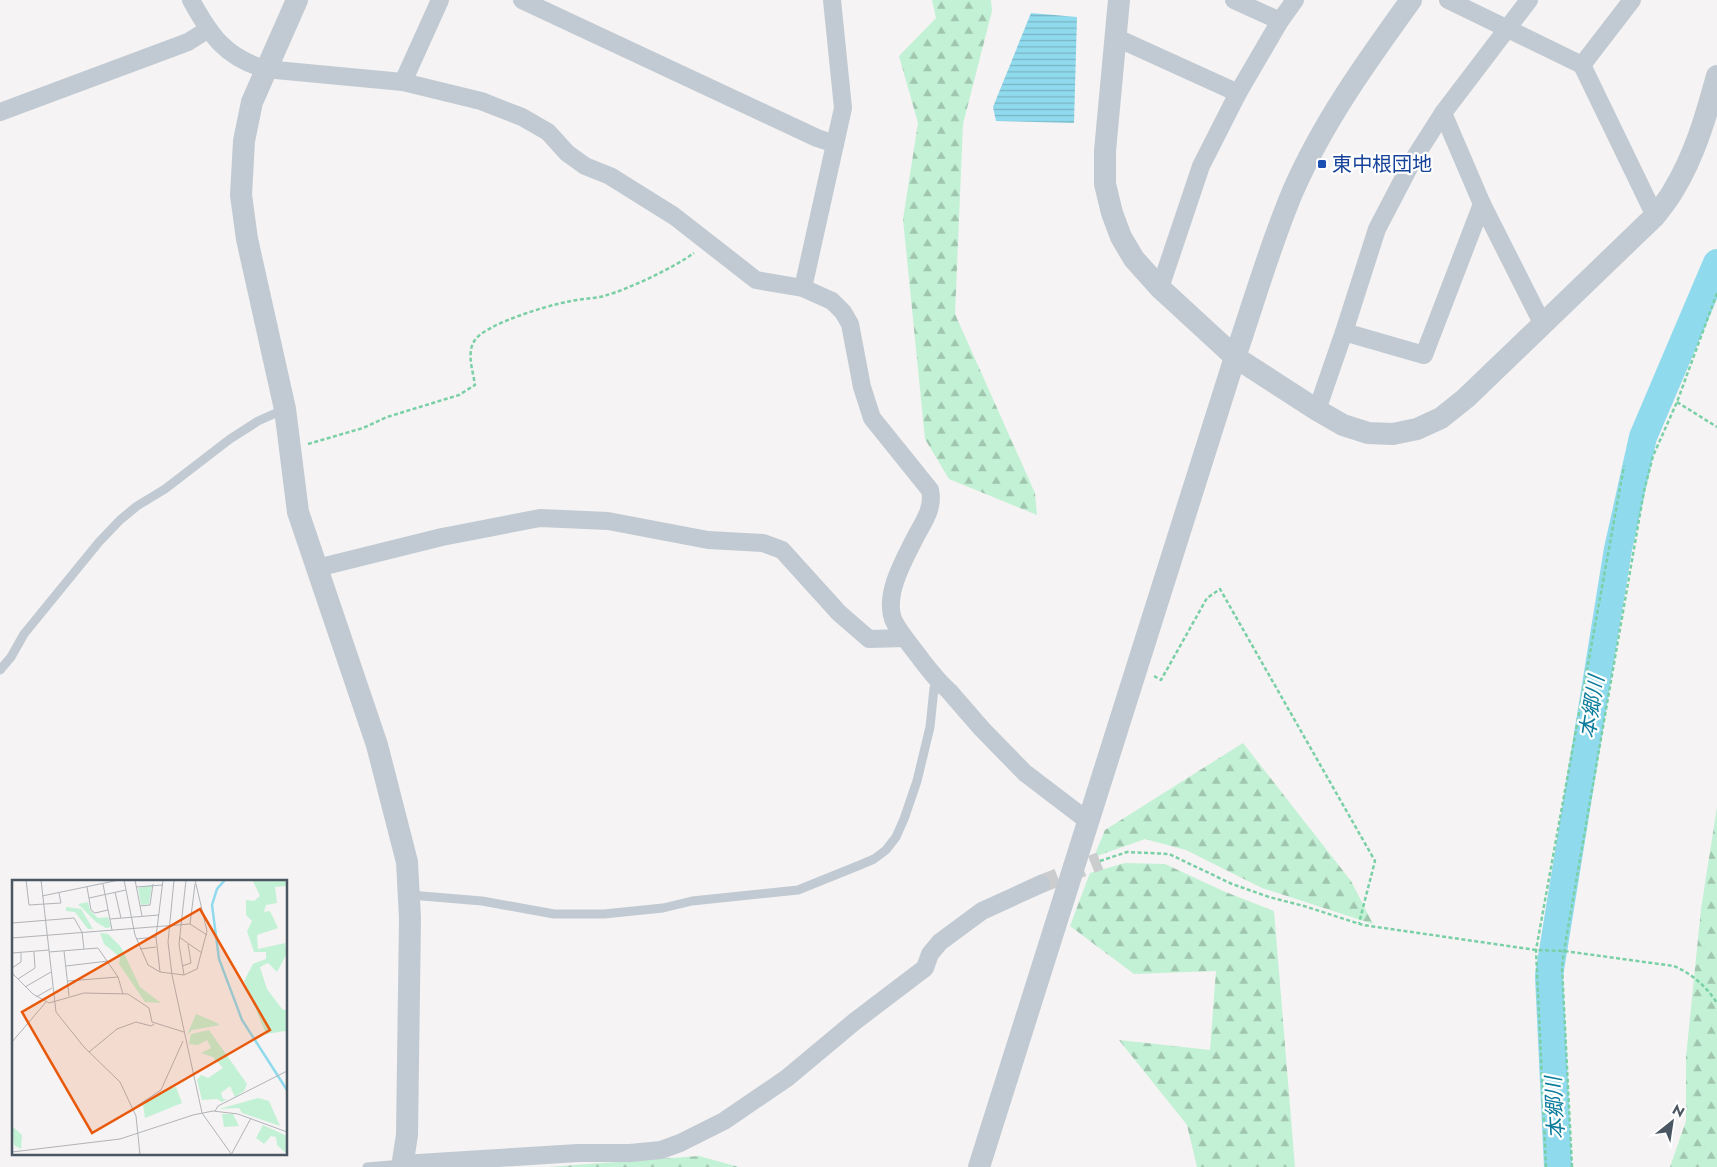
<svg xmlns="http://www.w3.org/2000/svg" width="1717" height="1167" font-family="Jost,'Noto Sans JP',sans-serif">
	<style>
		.forest { fill: url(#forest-firs) }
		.water { fill: url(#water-rules) }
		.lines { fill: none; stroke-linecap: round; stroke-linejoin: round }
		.river { stroke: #90daee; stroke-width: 28 }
		.minor-tunnel { stroke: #caccce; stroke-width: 18; stroke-dasharray: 18 9; stroke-linecap: butt }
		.path { stroke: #7ad0a6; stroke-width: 2.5; stroke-dasharray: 4 2.5; stroke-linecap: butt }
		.service { stroke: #c1cad2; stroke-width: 9 }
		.minor { stroke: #c1cad2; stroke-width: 18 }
		.tertiary { stroke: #c1cad2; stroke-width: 22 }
		.transit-dot { fill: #1a4fb4; stroke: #fff; stroke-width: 2 }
		.labels { text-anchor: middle; stroke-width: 4.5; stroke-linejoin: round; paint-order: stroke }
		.transit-label { font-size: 20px; fill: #164399; stroke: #fff; text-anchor: start }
		.water-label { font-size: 21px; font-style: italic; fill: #0c7c9b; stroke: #fff }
		.inset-river { fill: none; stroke: #90daee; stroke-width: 2.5 }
		.inset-road { fill: none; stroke: #b1b4b9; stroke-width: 1 }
		.view { fill: #e8590c; fill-opacity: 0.15; stroke: #e8590c; stroke-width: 2.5 }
		.inset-edge { fill: none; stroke: #4a5661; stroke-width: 2.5 }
	</style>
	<defs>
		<pattern id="forest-firs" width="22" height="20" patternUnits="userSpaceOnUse" patternTransform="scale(1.25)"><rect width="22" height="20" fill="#c3f1d5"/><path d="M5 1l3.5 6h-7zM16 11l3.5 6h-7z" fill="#a0c6b0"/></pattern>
		<pattern id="water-rules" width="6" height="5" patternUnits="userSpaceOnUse" patternTransform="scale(1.25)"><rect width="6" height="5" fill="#90daee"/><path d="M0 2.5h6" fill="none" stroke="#78b4c4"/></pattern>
	</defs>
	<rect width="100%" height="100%" fill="#f5f3f3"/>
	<g class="forest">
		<polygon points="932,0 991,0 992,11 963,124 955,314 1035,493 1037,515 949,479 925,439 903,219 918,123 899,56 936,18"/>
		<polygon points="1243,743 1351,881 1373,924 1262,888 1186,850 1145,839 1094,857 1105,830"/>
		<polygon points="1717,807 1717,1167 1670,1167 1686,1121 1686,1057 1701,909"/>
		<polygon points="1125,863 1165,864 1223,891 1274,911 1295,1167 1197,1167 1187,1125 1119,1040 1210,1050 1216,971 1134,974 1070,926 1090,873"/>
		<polygon points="699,1156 739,1167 548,1167"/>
	</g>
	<polygon class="water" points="1031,13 1077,17 1074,123 996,121 993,107"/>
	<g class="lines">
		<polyline class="river" points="1558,1167 1549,976 1618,549 1643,437 1717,263"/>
		<polyline class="minor-tunnel" points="1041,884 1100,861"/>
		<g class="path">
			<polyline points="1677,402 1717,427"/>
			<path d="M308 444 363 428 387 417 459 395 475 385C473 371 466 352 475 340 486 324 546 306 566 302 578 299 591 299 604 296 629 289 673 268 694 253"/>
			<polyline points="1154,676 1161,680 1207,598 1220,589 1375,861 1359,923"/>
			<path d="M1100 861 1127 852 1169 854 1232 884 1269 897 1304 906 1363 925 1536 950 1564 951 1674 966C1692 974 1706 986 1717 1003"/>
			<polyline points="1546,1167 1536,950 1624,466"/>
			<polyline points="1572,1167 1562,967 1564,951 1644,491 1653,456 1677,402 1717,293"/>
		</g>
		<g class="service">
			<polyline points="0,670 11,657 24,634 99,542 120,520 137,506 165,489 230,439 258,421 285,409"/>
			<polyline points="410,895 482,901 554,914 604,914 663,908 692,901 798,890 860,865 874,859 886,850 896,837 904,819 917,781 930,727 934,688 938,682"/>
			<polyline points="367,1167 402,1164"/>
		</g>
		<g class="minor">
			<path d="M191 0C210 35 225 57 265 69L403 82 481 101 522 117 548 132 567 153 585 166 610 176 674 216 756 280 803 288 832 301 843 312 850 324 862 387 872 418 930 490C934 508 924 521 916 536 905 558 884 593 893 619 898 631 909 643 917 654 927 667 936 680 949 691L982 729 1025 773 1088 821"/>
			<polyline points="522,0 817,138 835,144 803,288"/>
			<polyline points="832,0 843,108 835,144"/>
			<polyline points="1234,0 1280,21"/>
			<polyline points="1448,0 1582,65 1655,216"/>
			<polyline points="1117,38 1238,93"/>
			<polyline points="1582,65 1632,0"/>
			<polyline points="403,82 440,0"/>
			<polyline points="0,112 188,42 207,30"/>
			<polyline points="1443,113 1482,204 1542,323"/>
			<polyline points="1160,288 1201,166 1238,93 1280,21 1295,0"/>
			<polyline points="1344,332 1424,355 1482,204"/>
			<polyline points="1317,410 1344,332 1377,229 1413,160 1443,113 1529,0"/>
			<polyline points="317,568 442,537 540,518 608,521 708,540 763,543 782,550 839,613 869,639 905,638"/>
			<polyline points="402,1164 578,1153 630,1153 661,1150 680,1143 724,1121 787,1078 854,1022 925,968 930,954 940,942 982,911 1041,884"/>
		</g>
		<g class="tertiary">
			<polyline points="297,0 252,102 244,141 241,195 247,239 285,409 298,512 377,745 407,862 410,918 407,1135 402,1167"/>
			<path d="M1119 0 1105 151V184L1112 213 1121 237 1134 259 1160 288 1235 357 1317 410 1343 425 1368 433 1393 434 1417 429 1441 418 1466 398 1655 216C1661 208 1668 200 1673 191 1695 155 1706 116 1717 76"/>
			<path d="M979 1167 1235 357C1254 302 1270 245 1293 191 1323 122 1367 61 1411 0"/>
		</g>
	</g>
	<rect class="transit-dot" x="1317" y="159" width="10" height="10" rx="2.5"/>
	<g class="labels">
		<g class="transit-label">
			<text x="1332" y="171">東中根団地</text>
		</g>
		<g class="water-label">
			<text transform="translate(1592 707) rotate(-81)" y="7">本郷川</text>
			<text transform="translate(1555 1108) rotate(-93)" y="7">本郷川</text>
		</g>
	</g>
	<g transform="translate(12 880)">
		<rect width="275" height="275" fill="#f5f3f3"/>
		<path d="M275 0 274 6 263 7 265 23 254 25 252 32 258 31 266 48 245 55 246 69 273 63 275 73 265 92 256 83 248 87 255 109 270 129 275 131V157L273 151 254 154 232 101 241 84 254 79V72H242L235 51 240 41 234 35V20L242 21 248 16 241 1ZM54 27 69 29 81 49H76L63 32 54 31ZM88 53 96 54 109 67 128 107 149 123 133 122 107 84 108 77 92 64ZM184 134 203 142 208 145 180 150 175 155ZM197 150 235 204 232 211 223 217 218 206 209 213 211 219H215L210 222 205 219 190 220 185 200 189 195 196 198 211 188 201 177 189 173 199 168 195 160 186 165 177 164 179 154ZM164 207 170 223 133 238 131 224 152 210ZM246 218 257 221 268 246 230 233 227 228 207 229ZM210 234H221L227 246 212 247ZM251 245 275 256V274L265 265 264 257 259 256 252 264 244 258ZM0 246 10 255 9 269 2 265Z" fill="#c3f1d5"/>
		<path d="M140 5 137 24 129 25 126 8ZM76 22 78 30 86 38 96 37 99 47 94 48 84 42 66 24Z" fill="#c3f1d5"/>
		<path class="inset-river" d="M213 0 205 9 200 25 207 79 230 140 275 210"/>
		<path class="inset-road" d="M14 0 17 25 49 23 47 13M29 0 44 132 72 167 108 202 124 236 128 275M112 0 123 55 136 85 148 92 172 95 185 89 195 51 183 0M123 0 130 36M162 0 156 62 160 95 190 233 220 275M91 4 100 50M75 7 79 30 83 33 96 30M124 7 151 5M0 11V27M103 12 109 38M30 16 107 0M77 18 114 10M128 26 138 25 141 4M98 39 147 35M0 43 62 38 70 52 72 69M178 44 183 4M167 57 190 73M0 58 178 44 195 55M124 59 144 57M128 69 144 67M52 71 57 116M37 72 86 68 106 97M0 73 37 70M54 86 96 81M170 86 179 83 176 64M0 88 9 82V73M148 92 144 57 151 0M0 93 21 114 37 123 72 113 116 114 137 128 140 142 172 152M172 95 167 64 174 0M6 99 23 88 22 72M56 101 106 97 111 114M13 107 39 92M24 117 40 108M0 162 34 122M77 172 105 149 124 142 139 146 142 144M122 228 149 210 171 161M203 231 206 226 275 191M0 272 108 259 181 235 201 231 226 234 275 252M219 275 239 238"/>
		<path class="view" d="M188 29 258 150 80 253 10 132Z"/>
		<rect width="275" height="275" class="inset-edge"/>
	</g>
	<g transform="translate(1672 1122) rotate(30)" stroke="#ffffff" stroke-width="4" paint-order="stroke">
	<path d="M0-4L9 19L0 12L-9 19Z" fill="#4a5661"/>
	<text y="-8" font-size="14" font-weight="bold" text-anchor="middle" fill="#4a5661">N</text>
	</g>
</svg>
